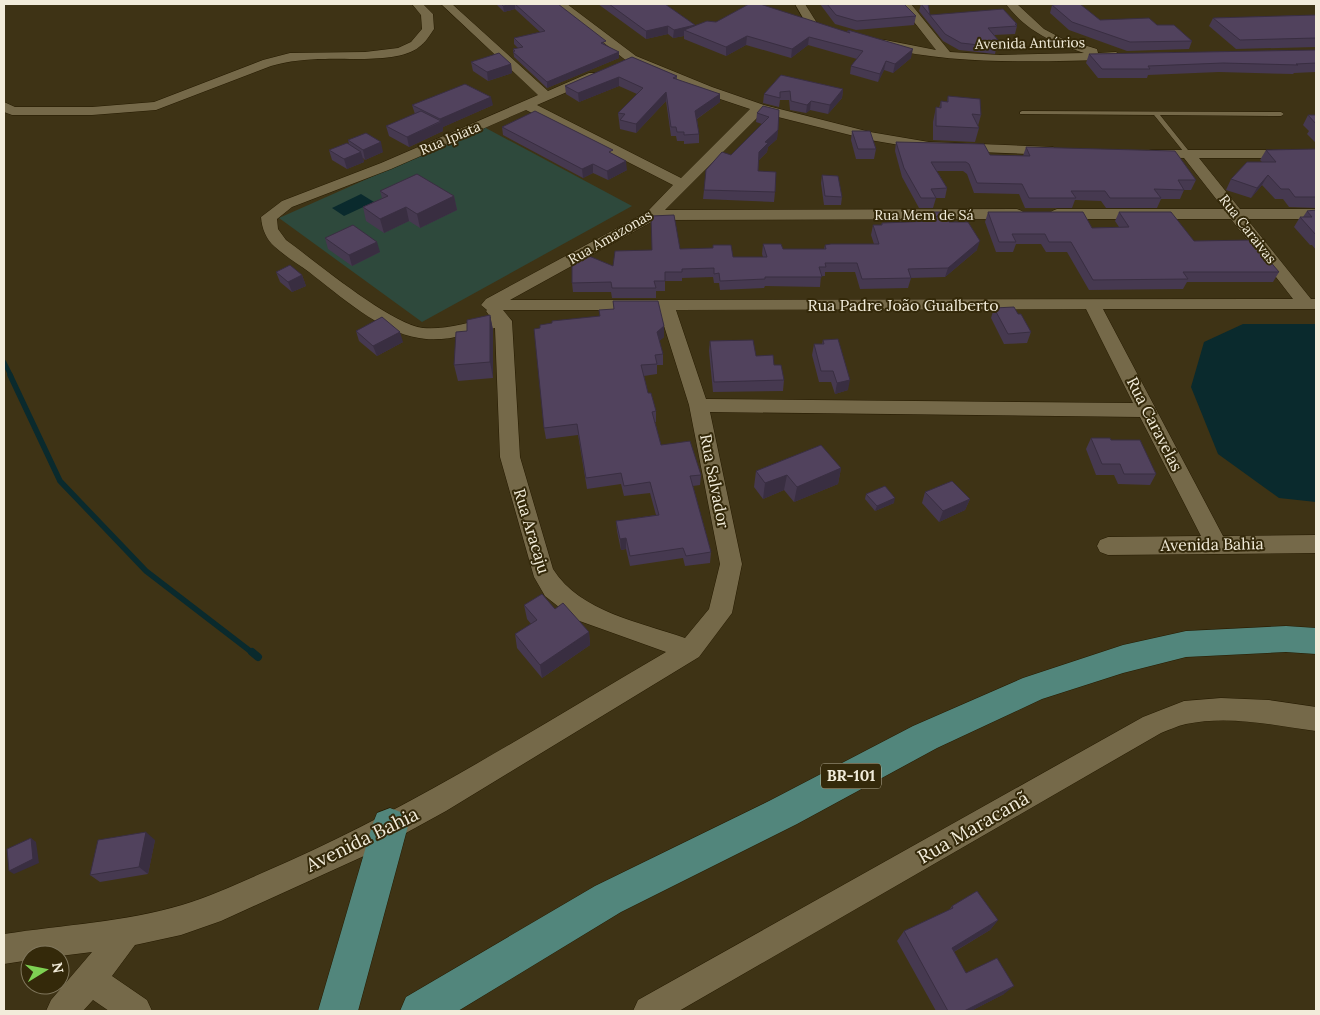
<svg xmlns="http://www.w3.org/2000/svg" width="1320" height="1015" font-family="Lora,serif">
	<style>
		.green { fill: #2e493c }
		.water { fill: #0a2a2d }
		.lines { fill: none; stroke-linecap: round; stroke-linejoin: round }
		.stream-far2 { stroke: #0a2a2d; stroke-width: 4.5 }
		.stream-far1 { stroke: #0a2a2d; stroke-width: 5.5 }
		.stream { stroke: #0a2a2d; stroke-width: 8 }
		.service-casing { stroke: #251a00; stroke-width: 1 }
		.minor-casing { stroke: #251a00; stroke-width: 1 }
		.trunk-casing { stroke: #251a00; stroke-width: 1 }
		.service { fill: #756949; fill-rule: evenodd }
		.minor { fill: #756949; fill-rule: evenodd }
		.trunk { fill: #52867c; fill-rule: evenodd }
		.wall { fill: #463950 }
		.shaded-wall { fill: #392e41 }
		.building { fill: #51425d; stroke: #392e41 }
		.labels { text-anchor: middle; stroke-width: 4; stroke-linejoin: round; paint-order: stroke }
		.far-street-label { font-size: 14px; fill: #f2ecda; stroke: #34290a }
		.shield { fill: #34290a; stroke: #b9b29c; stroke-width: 1 }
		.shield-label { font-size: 15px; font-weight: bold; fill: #f2ecda }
		.street-label { font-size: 16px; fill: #f2ecda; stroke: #34290a }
		.near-street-label { font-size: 19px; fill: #f2ecda; stroke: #34290a }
	</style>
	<rect width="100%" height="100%" fill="#3e3315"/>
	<polygon class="green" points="484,127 632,206 422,322 279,218"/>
	<g class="water">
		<polygon points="361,194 374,202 344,216 332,208"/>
		<polygon points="1243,324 1316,324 1316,502 1279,498 1218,454 1191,387 1204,342"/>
	</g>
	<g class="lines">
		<polyline class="stream-far2" points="4,362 11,376"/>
		<polyline class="stream-far1" points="10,375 60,481 146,571 254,654"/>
		<polyline class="stream" points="252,652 258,657"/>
		<g class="service-casing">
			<polygon id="service" points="1022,111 1281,112 1284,114 1281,116 1160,115 1192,155 1189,157 1187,156 1154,115 1020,114 1020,112"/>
		</g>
		<g class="minor-casing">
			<g id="minor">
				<path d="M412 4H423L433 14 434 29C430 35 425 43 419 47 400 63 349 58 325 59 306 59 289 61 271 66L156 110 92 115H12L4 112V102L15 107H92L154 102 263 60 290 53 365 52 398 48 411 42 422 29 421 15Z"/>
				<path d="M441 4H452L548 91 589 73H597L599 76 597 79 537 105 681 178 750 109 702 93 628 62 555 4H567L636 56 712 87 764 105 870 132 929 142 1053 147 1060 151 1053 155 929 150 870 140 762 113 665 210 1017 209 1022 211 1025 214 1022 217 1017 219 655 220 510 300 1293 299 1231 219H1057L1052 217 1049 214 1052 211 1057 209H1224L1184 158 1146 157 1144 154 1146 151 1151 150H1316V158H1199L1240 209H1316V219H1247L1311 299H1316V309H1103L1223 536 1316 535V553L1108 555 1100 552 1097 546 1100 540 1108 537 1201 536 1140 417 710 412 742 564 732 613 699 657 446 811 364 856 221 921 181 935 135 945 112 976 147 1000 152 1011H109L93 1000 83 1011H46L51 1000 92 952 60 956 30 955V960L4 964V934C63 925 125 922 182 905 218 894 252 877 287 862 419 803 541 725 666 652L574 619 545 596 534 577 500 457 495 328C471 333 444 343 419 338 380 332 340 296 309 272 298 264 285 256 275 247 266 239 262 229 261 217L282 201 381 163 538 95ZM526 110 673 185 647 212 486 299 481 305 487 310 486 311 491 318C469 322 446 330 423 328 390 324 315 261 286 240L278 229 277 219 292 207 391 169ZM1086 309 1133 403 706 399 676 310ZM503 310H659L689 405 720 564 709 609 685 638C640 622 580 612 553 569L520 457 512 321Z"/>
				<polygon points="795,4 805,4 817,23 815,25 807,25"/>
				<path d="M900 4H911L950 52 1000 55 1084 53C1052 42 1027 32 1006 4H1017L1044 29 1061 38 1097 49 1098 53 1116 52 1122 56 1116 60C1036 61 959 66 881 47L879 44 881 41 885 40 936 50Z"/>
				<path d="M1221 698 1269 700 1316 707V731C1273 725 1229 715 1186 724 1177 726 1169 730 1161 733L679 1011H633L638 1000 1143 717 1184 701Z"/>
			</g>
		</g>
		<g class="trunk-casing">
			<g id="trunk">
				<polygon points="1286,626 1316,628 1316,654 1286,652 1186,657 1123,673 1042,699 937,748 797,824 621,912 458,1011 400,1011 406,997 595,886 771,800 913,726 1023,678 1123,645 1186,631"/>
				<polygon points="390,808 403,813 408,826 358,1011 318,1011 372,826 377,813"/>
			</g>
		</g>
		<use href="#service" class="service"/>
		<use href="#minor" class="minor"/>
		<use href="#trunk" class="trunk"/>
	</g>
	<g class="wall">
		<polygon points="496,4 558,4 606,45 619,58 547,88 514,57 513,49 518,48 514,44 514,38 540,32 515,9 504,12"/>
		<polygon points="598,4 665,4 695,25 716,22 847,32 848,30 911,58 893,73 884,70 878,82 850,74 851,66 857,59 808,45 791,58 746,45 726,56 684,39 684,36 673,38 668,34 646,39"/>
		<polygon points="820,4 904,4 916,16 914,25 856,30 835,24"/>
		<polygon points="921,4 930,15 1017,24 1017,26 1015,34 994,35 998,40 995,54 959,50 943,41 919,11"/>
		<polygon points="1052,5 1100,20 1157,25 1192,41 1189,49 1127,51 1069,30 1050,13"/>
		<polygon points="1316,15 1316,47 1236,49 1209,26 1213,18"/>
		<polygon points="1316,50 1316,72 1294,73 1293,74 1219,72 1148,75 1147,78 1098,78 1086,63 1089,54"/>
		<polygon points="632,57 677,76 677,79 720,102 697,119 699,134 699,143 684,144 684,141 677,141 676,136 671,136 666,101 636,133 620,129 618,113 637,94 619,86 579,102 566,94 565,86"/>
		<polygon points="471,62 511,64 512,73 488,81 473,71"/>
		<polygon points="781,75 843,89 842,98 828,114 810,110 806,113 790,110 789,100 780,100 779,107 763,103 764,94"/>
		<polygon points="948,96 981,115 978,126 979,128 975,142 933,140 933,122 936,107 939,108 941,101 947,102"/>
		<polygon points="412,105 493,105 443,127 443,131 409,147 389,136 386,126 415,114"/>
		<polygon points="779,110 777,139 768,147 767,152 758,161 758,171 775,192 774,202 703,199 704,190 731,155 762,124 756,122 757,113"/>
		<polygon points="1308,115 1316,115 1316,143 1307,134 1309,131 1303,125"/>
		<polygon points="502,127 613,154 627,170 608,180 593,173 583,178 503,135"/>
		<polygon points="852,131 876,149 874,159 856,159 851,140"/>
		<polygon points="348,140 383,152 365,160 363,158 364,162 347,169 332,160 329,150 349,144"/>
		<polygon points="896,142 990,155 1023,156 1026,147 1196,180 1191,190 1184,190 1180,199 1161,199 1157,208 1106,208 1101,201 1075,200 1072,208 1025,208 1019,194 974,193 967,174 963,171 937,171 947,188 945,198 936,198 933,208 919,208 902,177 895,151"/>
		<polygon points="1316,149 1316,208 1289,207 1283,199 1275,199 1262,185 1251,198 1226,190 1231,179 1262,162 1260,160 1266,150"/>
		<polygon points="822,175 842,197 841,205 824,205 821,183"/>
		<polygon points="380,191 454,196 457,210 420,228 409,221 384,233 366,221 363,207 382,198"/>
		<polygon points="1316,210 1316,250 1312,245 1310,245 1294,227 1300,217 1303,217 1307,211"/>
		<polygon points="929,212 940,216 949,222 977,250 945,277 911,278 908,288 860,289 855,272 825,272 825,276 821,276 820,287 765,286 764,288 720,290 719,283 714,283 713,277 682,278 682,281 665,281 665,291 656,291 656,298 612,298 611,292 573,292 572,283 613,266 680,249 713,248 713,245 733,257 763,257 762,254 763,244 783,249 824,249 825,245 874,244 871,235 873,225 881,225 882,223 927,222"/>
		<polygon points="988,212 1092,228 1119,227 1115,221 1119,212 1194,241 1279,272 1273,282 1187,282 1183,289 1089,290 1067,252 1046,252 1041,244 1016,244 1013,252 996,252 985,222"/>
		<polygon points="325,238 380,252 352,266 328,249"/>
		<polygon points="276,272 302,275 306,286 292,292 280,282"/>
		<polygon points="613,301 664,326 664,337 659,341 663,354 663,365 657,365 657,374 644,376 648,393 656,411 656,422 655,422 661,445 701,475 700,485 693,486 711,552 710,563 685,566 683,558 630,566 626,549 621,550 617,531 616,521 656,515 650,493 624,496 621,484 587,489 578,435 546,439 544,428 540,328 599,316 614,309"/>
		<polygon points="994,308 1018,314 1031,332 1027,343 1004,344 991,318"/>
		<polygon points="490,315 493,330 493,378 458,381 454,365 467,331"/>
		<polygon points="356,331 403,342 377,356 359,341"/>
		<polygon points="823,340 848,390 835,394 831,382 819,382 812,355 814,344 822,344"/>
		<polygon points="710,341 756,356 774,365 784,380 783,391 713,392 709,351"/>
		<polygon points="1091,438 1111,440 1156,474 1150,485 1118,484 1114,475 1096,475 1086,449"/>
		<polygon points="841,468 838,484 794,502 784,490 763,499 754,487 756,471"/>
		<polygon points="925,492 970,499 965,510 939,522 922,503"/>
		<polygon points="866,494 894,503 875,511 865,499"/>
		<polygon points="524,605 555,609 589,632 590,645 542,678 517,648 515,634 531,624 527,619"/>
		<polygon points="155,840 148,874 100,882 90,875"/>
		<polygon points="952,906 998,920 990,930 954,952 966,973 1004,994 971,1011 936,1011 897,941 904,931 949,910"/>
	</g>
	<g class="shaded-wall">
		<polygon points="515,4 515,9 504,12 503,6"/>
		<polygon points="695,25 684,30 684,36 673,38 674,30"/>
		<polygon points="668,26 668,34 646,39 646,31"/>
		<polygon points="747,36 746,45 726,56 726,47"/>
		<polygon points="809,37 808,45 791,58 792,49"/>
		<polygon points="913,49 911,58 893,73 895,64"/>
		<polygon points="619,52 619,58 547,88 547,82"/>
		<polygon points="886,61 884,70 878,82 880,74"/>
		<polygon points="511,64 512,73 488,81 487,72"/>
		<polygon points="619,77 619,86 579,102 578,93"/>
		<polygon points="843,89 842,98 828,114 830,105"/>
		<polygon points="666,92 666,101 636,133 636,124"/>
		<polygon points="720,94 720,102 695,120 695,111"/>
		<polygon points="491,97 493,105 443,127 443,131 409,147 407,137 441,122 440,119"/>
		<polygon points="811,101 810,110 806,113 807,105"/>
		<polygon points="778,130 777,139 768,147 767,152 758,161 759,152 765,142"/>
		<polygon points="381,142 383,152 365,160 363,150"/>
		<polygon points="361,152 364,162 347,169 344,159"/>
		<polygon points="626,161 627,170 608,180 607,171"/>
		<polygon points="593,164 593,173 583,178 582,169"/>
		<polygon points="1268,175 1262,185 1251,198 1257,188"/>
		<polygon points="454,196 457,210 420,228 417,214"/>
		<polygon points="406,207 409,221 384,233 380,219"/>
		<polygon points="980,241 977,250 945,277 948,268"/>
		<polygon points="377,242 380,252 352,266 349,255"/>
		<polygon points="302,275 306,286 292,292 288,282"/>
		<polygon points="490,315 493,330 493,378 490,362"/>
		<polygon points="664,326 664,337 657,343 657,332"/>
		<polygon points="400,332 403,342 377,356 373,346"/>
		<polygon points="850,380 848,390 835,394 837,383"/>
		<polygon points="841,468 838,484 794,502 797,487"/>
		<polygon points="787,475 784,490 763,499 765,483"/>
		<polygon points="895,498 894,503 875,511 877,506"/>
		<polygon points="970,499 965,510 939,522 943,511"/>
		<polygon points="626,538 626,549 621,550 620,539"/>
		<polygon points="589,632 590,645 542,678 540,665"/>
		<polygon points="146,832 155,840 148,874 139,867"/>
		<polygon points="31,838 36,842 39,863 14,874 9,871"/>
		<polygon points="998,920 990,930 945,957 952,948"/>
		<polygon points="1014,986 1004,994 971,1011 964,1011"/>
	</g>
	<g class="building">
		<polygon points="501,4 514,4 503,6"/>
		<polygon points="515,4 558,4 606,41 601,43 619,52 547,82 513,52 515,51 513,49 523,47 514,38 545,31"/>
		<polygon points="609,4 665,4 695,25 674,30 668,26 646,31"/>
		<polygon points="749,4 760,4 850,33 848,30 913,49 895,64 886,61 880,74 851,66 863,51 809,37 792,49 747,36 726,47 684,30 707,21 716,22"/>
		<polygon points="827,4 904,4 916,16 857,21 836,15"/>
		<polygon points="921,4 928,4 930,15 1003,9 1017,24 1015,24 1017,26 988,28 998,40 992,40 997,47 961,43 945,34"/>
		<polygon points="1068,4 1080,4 1100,20 1149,18 1157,25 1174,25 1192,41 1130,42 1072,22 1052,5"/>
		<polygon points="1316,15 1316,38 1240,40 1213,18"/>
		<polygon points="1316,50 1316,63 1296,64 1298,65 1223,63 1148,66 1150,69 1102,69 1089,54"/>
		<polygon points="499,53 511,64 487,72 471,62"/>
		<polygon points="632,57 677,76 673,78 720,94 695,111 699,134 684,135 684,132 677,132 676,127 671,127 666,92 636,124 620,120 625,114 618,113 643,88 619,77 578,93 565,86"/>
		<polygon points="781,75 843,89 830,105 811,101 807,105 791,101 790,91 780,92 780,98 764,94"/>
		<polygon points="465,84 491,97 440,119 412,105"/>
		<polygon points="948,96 980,99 981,115 972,114 979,128 936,126 936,107 941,108 941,101 948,102"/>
		<polygon points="763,106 779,110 778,130 765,142 768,143 759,152 758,171 776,172 775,192 704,190 706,170 722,152 731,155 769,117 757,113"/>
		<polygon points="421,111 441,121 407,137 386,126"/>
		<polygon points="535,111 613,150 609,152 626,161 607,171 593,164 582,169 502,127"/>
		<polygon points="1308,115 1316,115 1316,124"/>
		<polygon points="852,131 870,131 876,149 858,149"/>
		<polygon points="366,133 381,142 363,150 348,140"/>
		<polygon points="896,142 984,144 990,155 1030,156 1026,147 1175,151 1196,180 1178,180 1184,190 1154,189 1161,198 1110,198 1105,191 1071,191 1076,198 1029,198 1022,184 977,183 969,164 966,162 931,162 947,188 931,189 936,198 921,198 904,168"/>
		<polygon points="347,143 361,152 344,159 329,150"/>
		<polygon points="1316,149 1316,197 1295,197 1289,189 1281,189 1268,175 1257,188 1231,179 1247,162 1276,162 1266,150"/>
		<polygon points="417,174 454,196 417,214 406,207 380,219 363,207 388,196 380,191"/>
		<polygon points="822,175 838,176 842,197 825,196"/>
		<polygon points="1316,210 1316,235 1300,217 1312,217 1307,211"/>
		<polygon points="929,212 942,212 936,217 947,216 949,222 968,222 980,241 948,268 908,269 911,278 862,279 857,263 825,263 826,267 819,267 822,277 765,277 765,279 720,281 719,273 714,274 714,268 682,269 682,272 665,272 665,281 654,281 656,288 612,288 611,282 572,283 572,262 589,256 613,266 615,251 652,250 651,216 674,215 680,249 713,248 713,245 731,245 733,257 767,257 763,244 781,244 783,249 826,249 825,245 831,244 879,244 873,225 882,225 882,223 934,221 934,217 932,218"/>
		<polygon points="988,212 1083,212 1092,228 1129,227 1119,212 1171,212 1194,241 1252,240 1279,272 1183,272 1188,279 1093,280 1071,242 1049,242 1045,234 1012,234 1016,242 999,242"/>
		<polygon points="353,225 377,242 349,255 325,238"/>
		<polygon points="290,265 302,275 288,282 276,272"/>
		<polygon points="613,301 658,301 664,326 657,332 663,354 655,355 657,364 641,365 648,393 651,393 656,411 652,412 661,445 690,441 701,475 690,476 711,552 686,556 683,548 630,556 626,538 620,539 616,521 659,515 650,482 624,486 621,473 586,478 577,424 544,428 534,329 540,328 540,325 552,323 552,321 600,316 599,310 614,309"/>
		<polygon points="1014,307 1018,314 1021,314 1031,332 1008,334 994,308"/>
		<polygon points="490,315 490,362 454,365 456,332 467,331 467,320"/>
		<polygon points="382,317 400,332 373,346 356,331"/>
		<polygon points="838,339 850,380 837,383 833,371 821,371 814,344 824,344 823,340"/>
		<polygon points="753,340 756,356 773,355 774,365 781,365 784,380 714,382 710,341"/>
		<polygon points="1091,438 1110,438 1111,440 1140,440 1156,474 1124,474 1120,464 1102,464"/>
		<polygon points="821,445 841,468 797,487 787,475 765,483 756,471"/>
		<polygon points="952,481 970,499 943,511 925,492"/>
		<polygon points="885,486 895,498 877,506 866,494"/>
		<polygon points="542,594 555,609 563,603 589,632 540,665 515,634 537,620 524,605"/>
		<polygon points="146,832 139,867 90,875 98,840"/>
		<polygon points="31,838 33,859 9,871 7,849"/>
		<polygon points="977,891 998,920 952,948 966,973 997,958 1014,986 964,1011 948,1011 904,931 953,908 952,906"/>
	</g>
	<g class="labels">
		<g class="far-street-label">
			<text transform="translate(1030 43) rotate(-1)" y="5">Avenida Antúrios</text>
			<text transform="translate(450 138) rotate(-23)" y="5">Rua Ipiata</text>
			<text x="924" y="220">Rua Mem de Sá</text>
			<text transform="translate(1248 229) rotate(52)" y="5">Rua Caraivas</text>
			<text transform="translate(610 237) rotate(-30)" y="5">Rua Amazonas</text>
		</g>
		<rect class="shield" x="821" y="763.5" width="60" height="25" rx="4"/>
		<g class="shield-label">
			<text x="851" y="781">BR-101</text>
		</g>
		<g class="street-label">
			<text x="903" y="311">Rua Padre João Gualberto</text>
			<text transform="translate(1155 424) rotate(63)" y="6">Rua Caravelas</text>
			<text transform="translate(715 481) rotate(79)" y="6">Rua Salvador</text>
			<text transform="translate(532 531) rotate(73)" y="6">Rua Aracaju</text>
			<text transform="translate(1212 544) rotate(-1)" y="6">Avenida Bahia</text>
		</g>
		<g class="near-street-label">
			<text transform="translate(973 827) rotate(-30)" y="7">Rua Maracanã</text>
			<text transform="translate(362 839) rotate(-26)" y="7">Avenida Bahia</text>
		</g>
	</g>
	<rect width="1320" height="1015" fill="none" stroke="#f2ecda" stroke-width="10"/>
	<g transform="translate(45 970) rotate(80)"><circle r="24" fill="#34290a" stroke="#80775d"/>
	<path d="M0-4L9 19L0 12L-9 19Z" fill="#7ed153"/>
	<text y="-8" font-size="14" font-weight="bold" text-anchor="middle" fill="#f2ecda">N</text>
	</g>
</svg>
